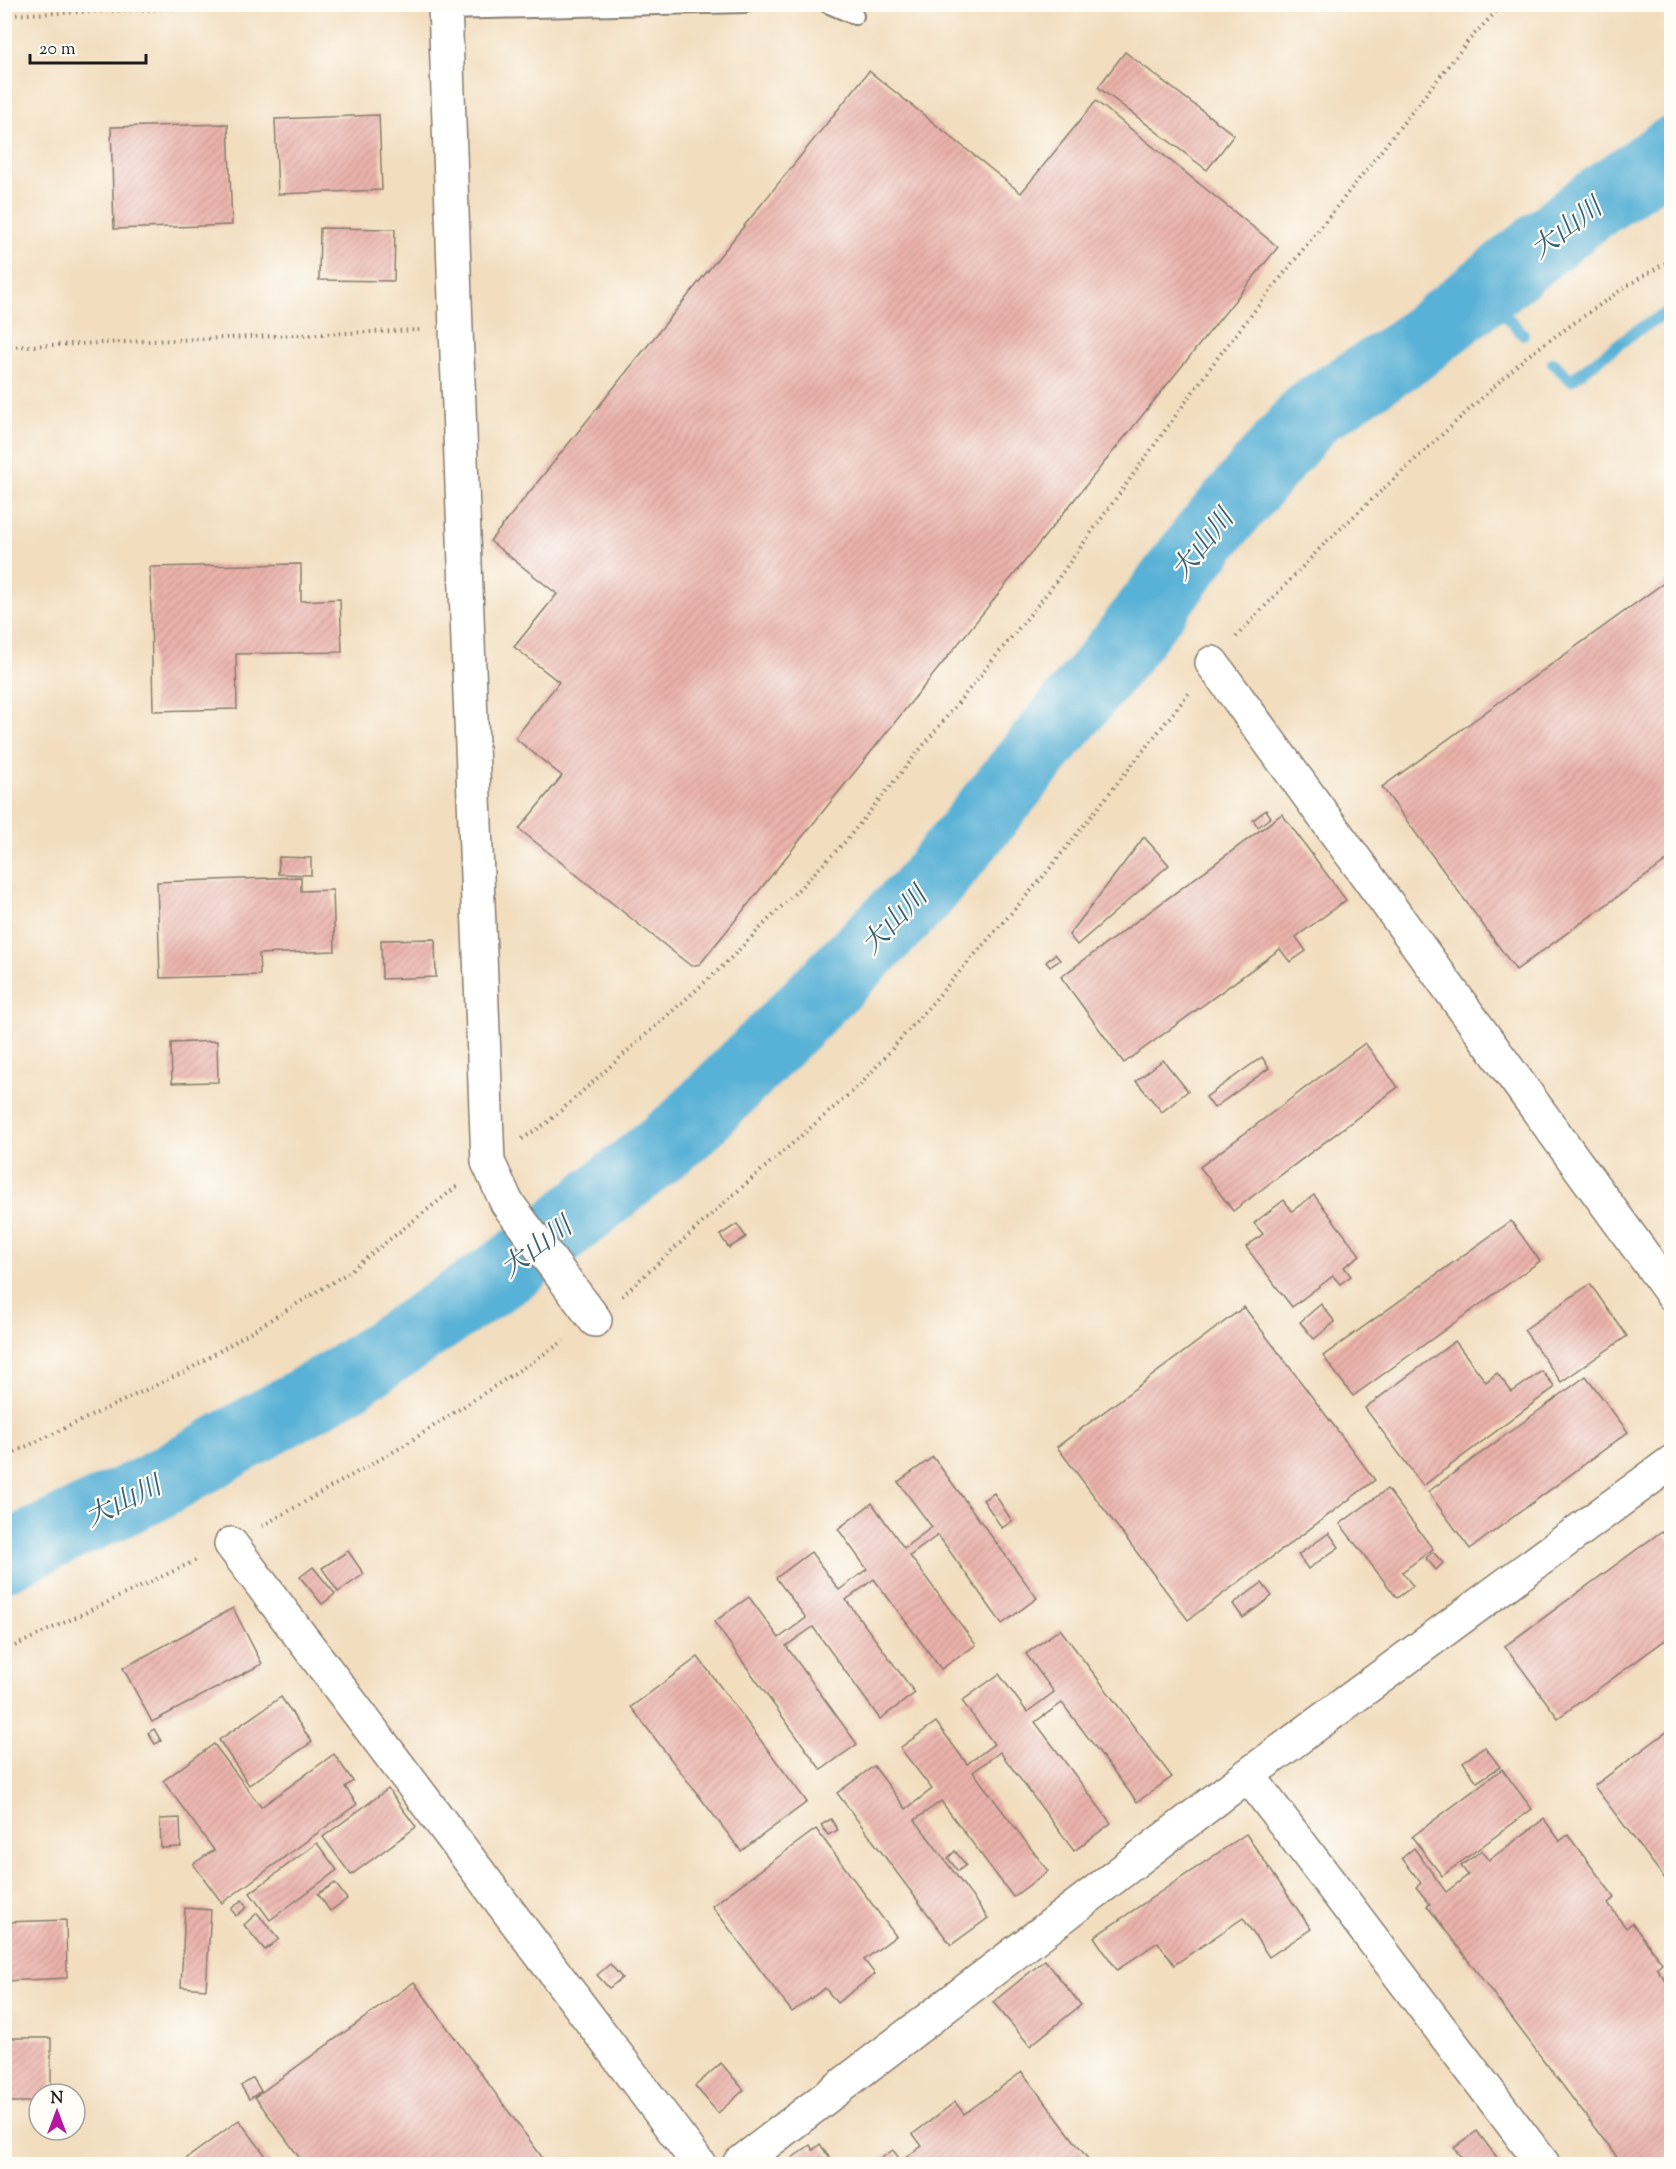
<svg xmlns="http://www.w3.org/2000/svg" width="1676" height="2169" font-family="'Sorts Mill Goudy','Noto Serif JP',serif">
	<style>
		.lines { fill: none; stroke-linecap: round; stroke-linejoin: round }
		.stream { stroke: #59b1d6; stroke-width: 12 }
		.river { stroke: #59b1d6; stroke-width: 69 }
		.building { fill: url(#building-hatch) }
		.lane-casing { stroke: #877c6d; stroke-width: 20 }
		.street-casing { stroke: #877c6d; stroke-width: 36 }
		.secondary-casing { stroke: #877c6d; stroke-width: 36 }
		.path { stroke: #877c6d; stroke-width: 4; stroke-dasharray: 1.5 4.5; stroke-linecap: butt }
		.lane { stroke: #fff; stroke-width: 16 }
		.street { stroke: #fff; stroke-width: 33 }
		.secondary { stroke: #fff; stroke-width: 33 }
		.labels { text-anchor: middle; stroke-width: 4.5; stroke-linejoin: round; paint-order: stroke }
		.water-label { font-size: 27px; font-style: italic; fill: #375f70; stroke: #fdfcf7 }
	</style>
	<defs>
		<pattern id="building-hatch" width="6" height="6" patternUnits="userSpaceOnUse" patternTransform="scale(1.5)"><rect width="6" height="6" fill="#eab2aa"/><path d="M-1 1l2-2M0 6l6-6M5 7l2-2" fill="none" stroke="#c89892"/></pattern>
	</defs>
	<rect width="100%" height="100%" fill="#fdfcf7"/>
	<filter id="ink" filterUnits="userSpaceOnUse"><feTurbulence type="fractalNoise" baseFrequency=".0167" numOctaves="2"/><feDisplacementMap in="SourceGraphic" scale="12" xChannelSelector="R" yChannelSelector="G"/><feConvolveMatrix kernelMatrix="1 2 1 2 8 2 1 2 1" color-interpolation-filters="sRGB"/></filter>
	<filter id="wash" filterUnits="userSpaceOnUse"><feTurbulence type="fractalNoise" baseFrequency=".008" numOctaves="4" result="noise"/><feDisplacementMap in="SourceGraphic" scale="24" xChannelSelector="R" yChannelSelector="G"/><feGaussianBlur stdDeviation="1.35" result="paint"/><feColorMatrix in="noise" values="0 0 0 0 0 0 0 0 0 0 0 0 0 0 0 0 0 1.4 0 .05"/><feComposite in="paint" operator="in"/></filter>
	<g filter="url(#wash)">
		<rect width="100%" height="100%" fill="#f2ddbe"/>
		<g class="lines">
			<g class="stream">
				<polyline points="1483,293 1523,334"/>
				<polyline points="1553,363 1571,380 1636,331 1672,310"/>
			</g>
			<polyline class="river" points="4,1557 150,1489 348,1377 513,1267 687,1128 921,894 1124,645 1208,534 1313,412 1407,352 1588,209 1672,151"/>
		</g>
		<g id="blocks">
			<g class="building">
				<polygon points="1125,52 1234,135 1207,170 1098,87"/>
				<polygon points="869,71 1021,193 1096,101 1278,247 700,964 691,966 519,829 562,776 515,738 559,682 514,647 557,594 490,541"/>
				<polygon points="379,115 382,190 278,194 275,119"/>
				<polygon points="228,124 232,225 114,229 111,127"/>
				<polygon points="320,228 395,229 394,281 319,280"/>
				<polygon points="301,564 301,601 340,599 342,652 236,654 237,709 153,711 150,567"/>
				<polygon points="1672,577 1672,857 1516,970 1382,787"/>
				<polygon points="1266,810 1271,817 1258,827 1253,820"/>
				<polygon points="1282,814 1346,900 1296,937 1306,951 1290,962 1280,949 1124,1063 1061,977"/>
				<polygon points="1144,837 1169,865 1077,945 1069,935"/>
				<polygon points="279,857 311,858 311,875 278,874"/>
				<polygon points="301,877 301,891 333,890 335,951 259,954 260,975 160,978 157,882"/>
				<polygon points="435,939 436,977 382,979 381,940"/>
				<polygon points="1055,954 1060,960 1050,967 1046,962"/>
				<polygon points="217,1041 218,1082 172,1083 171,1043"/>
				<polygon points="1365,1043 1398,1087 1233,1211 1200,1167"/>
				<polygon points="1262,1057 1269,1068 1214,1108 1206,1097"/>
				<polygon points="1163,1060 1188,1091 1162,1112 1136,1081"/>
				<polygon points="1314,1195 1360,1255 1344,1267 1351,1276 1340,1284 1333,1276 1292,1307 1246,1247 1263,1234 1254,1223 1284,1200 1292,1211"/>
				<polygon points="1511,1221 1540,1261 1353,1396 1323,1356"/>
				<polygon points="737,1224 746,1237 729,1248 720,1235"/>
				<polygon points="1590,1284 1627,1336 1561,1382 1524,1330"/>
				<polygon points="1321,1304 1335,1322 1314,1339 1300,1322"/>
				<polygon points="1244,1307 1375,1480 1188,1620 1057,1447"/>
				<polygon points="1455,1341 1486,1382 1497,1373 1512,1392 1542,1371 1555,1387 1423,1486 1365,1408"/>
				<polygon points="1586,1376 1628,1432 1470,1549 1428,1492"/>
				<polygon points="933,1457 1037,1598 1002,1624 938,1535 910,1556 976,1645 941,1669 874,1579 846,1600 915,1693 880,1719 813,1627 786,1646 857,1744 821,1770 714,1622 749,1597 779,1638 806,1618 776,1578 811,1552 839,1590 867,1569 838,1529 872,1503 904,1548 932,1527 898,1482"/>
				<polygon points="1387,1489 1433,1549 1402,1572 1413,1586 1397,1598 1340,1524"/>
				<polygon points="994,1493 1012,1521 1002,1528 983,1500"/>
				<polygon points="1662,1531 1672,1543 1672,1635 1558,1718 1505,1646"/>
				<polygon points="1329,1533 1339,1547 1308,1569 1298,1555"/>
				<polygon points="348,1551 364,1574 338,1592 322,1568"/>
				<polygon points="1433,1552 1443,1563 1436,1570 1426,1558"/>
				<polygon points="313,1567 335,1594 322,1604 300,1577"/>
				<polygon points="1262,1583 1272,1596 1243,1618 1233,1604"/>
				<polygon points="233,1608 262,1664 152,1722 123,1668"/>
				<polygon points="1060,1629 1172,1777 1137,1802 1062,1703 1035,1722 1111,1823 1074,1851 1000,1752 973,1772 1048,1871 1013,1897 941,1801 915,1820 988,1918 951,1945 837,1793 874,1766 906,1809 932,1789 900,1748 936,1722 967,1764 994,1744 962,1701 999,1674 1027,1712 1054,1692 1026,1654"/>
				<polygon points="698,1657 807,1802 741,1851 631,1707"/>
				<polygon points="281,1697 312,1742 249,1785 219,1740"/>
				<polygon points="1672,1728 1672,1888 1594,1786"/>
				<polygon points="154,1729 161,1741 155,1744 148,1733"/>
				<polygon points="214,1744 261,1807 334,1754 353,1781 345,1787 357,1804 222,1903 193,1864 214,1850 163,1781"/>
				<polygon points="1485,1747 1500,1767 1477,1782 1463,1762"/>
				<polygon points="1502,1769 1532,1809 1442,1876 1412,1837"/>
				<polygon points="388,1789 416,1827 351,1875 323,1837"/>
				<polygon points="180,1818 181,1847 161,1848 160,1819"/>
				<polygon points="831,1819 838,1830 828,1835 821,1825"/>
				<polygon points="1544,1819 1560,1841 1568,1835 1615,1898 1608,1903 1626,1928 1632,1923 1662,1963 1656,1968 1672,1988 1672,2164 1622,2164 1427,1906 1430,1904 1416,1887 1421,1883 1402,1858 1414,1848 1446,1892 1468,1875 1461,1866 1482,1850 1489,1860"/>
				<polygon points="816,1829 896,1936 864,1960 875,1974 837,2003 825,1988 792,2012 712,1906"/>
				<polygon points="1246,1834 1311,1929 1269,1957 1243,1918 1174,1965 1158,1942 1117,1970 1094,1937"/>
				<polygon points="317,1843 337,1870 270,1920 250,1893"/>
				<polygon points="955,1851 966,1865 958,1871 948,1858"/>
				<polygon points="335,1883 347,1899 330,1911 318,1894"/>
				<polygon points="242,1900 247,1907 236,1916 231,1909"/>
				<polygon points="185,1908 211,1910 206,1989 181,1987"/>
				<polygon points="257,1913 279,1939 265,1950 244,1925"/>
				<polygon points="66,1920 67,1978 4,1981 4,1922"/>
				<polygon points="1045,1960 1081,2005 1030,2046 993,2002"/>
				<polygon points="610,1964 622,1978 609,1988 597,1975"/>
				<polygon points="414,1982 547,2164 304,2164 255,2097"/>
				<polygon points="4,2038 51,2038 51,2094 39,2094 39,2102 4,2102"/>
				<polygon points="721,2063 744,2090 718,2113 695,2086"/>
				<polygon points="1022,2072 1088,2159 1081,2164 873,2164 893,2150 901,2161 922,2146 913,2134 955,2102 964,2114"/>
				<polygon points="253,2078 261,2091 249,2099 241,2086"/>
				<polygon points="239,2120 272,2164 179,2164"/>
				<polygon points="1477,2131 1501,2163 1499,2164 1466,2164 1454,2148"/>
				<polygon points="820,2144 833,2163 831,2164 784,2164 810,2145 813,2150"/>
			</g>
		</g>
	</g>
	<g filter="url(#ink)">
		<use href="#blocks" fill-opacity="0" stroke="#877c6d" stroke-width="1.5"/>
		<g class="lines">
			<g class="lane-casing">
				<g id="lane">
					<polyline points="827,4 855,16"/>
					<polyline points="446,11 745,4"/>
				</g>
			</g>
			<g class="street-casing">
				<g id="street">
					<polyline points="445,4 456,329 488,1162 507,1203 595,1320"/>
					<polyline points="1212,663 1672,1294"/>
					<polyline points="231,1544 699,2164"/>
					<polyline points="1248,1775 1543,2164"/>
				</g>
			</g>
			<g class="secondary-casing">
				<polyline id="secondary" points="739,2164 1248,1775 1672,1462"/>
			</g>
			<g class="path">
				<polyline points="4,15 289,4"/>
				<polyline points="4,347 420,330"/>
				<polyline points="1236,637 1324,544 1526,357 1625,287 1672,259"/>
				<polyline points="522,1139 548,1122 724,965 844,843 1049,591 1218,357 1468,41 1503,4"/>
				<polyline points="622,1296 733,1195 861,1084 1042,878 1189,693"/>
				<polyline points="4,1457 188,1370 346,1274 460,1184"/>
				<polyline points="262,1526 400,1448 564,1341"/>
				<polyline points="4,1651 199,1559"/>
			</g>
			<use href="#lane" class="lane"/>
			<use href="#street" class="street"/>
			<use href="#secondary" class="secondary"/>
		</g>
	</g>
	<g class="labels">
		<g class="water-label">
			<text transform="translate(1566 228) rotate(-37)" y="9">大山川</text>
			<text transform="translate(1202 544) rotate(-51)" y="9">大山川</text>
			<text transform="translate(894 920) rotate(-46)" y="9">大山川</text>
			<text transform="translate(536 1247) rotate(-37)" y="9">大山川</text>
			<text transform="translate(123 1501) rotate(-26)" y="9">大山川</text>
		</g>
	</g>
	<rect width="1676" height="2169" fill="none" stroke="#fdfcf7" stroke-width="24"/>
	<g transform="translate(57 2112)"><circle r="28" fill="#fdfcf7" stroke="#a3a29f" stroke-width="1.5"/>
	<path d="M0-4.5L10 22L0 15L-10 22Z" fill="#b5179e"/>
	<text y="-9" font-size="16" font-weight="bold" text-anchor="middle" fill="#1c1c1c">N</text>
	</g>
	<path d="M30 54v9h116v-9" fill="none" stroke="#1c1c1c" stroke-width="3"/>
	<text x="39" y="54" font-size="18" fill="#1c1c1c" stroke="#fdfcf7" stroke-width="4.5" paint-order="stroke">20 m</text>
</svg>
